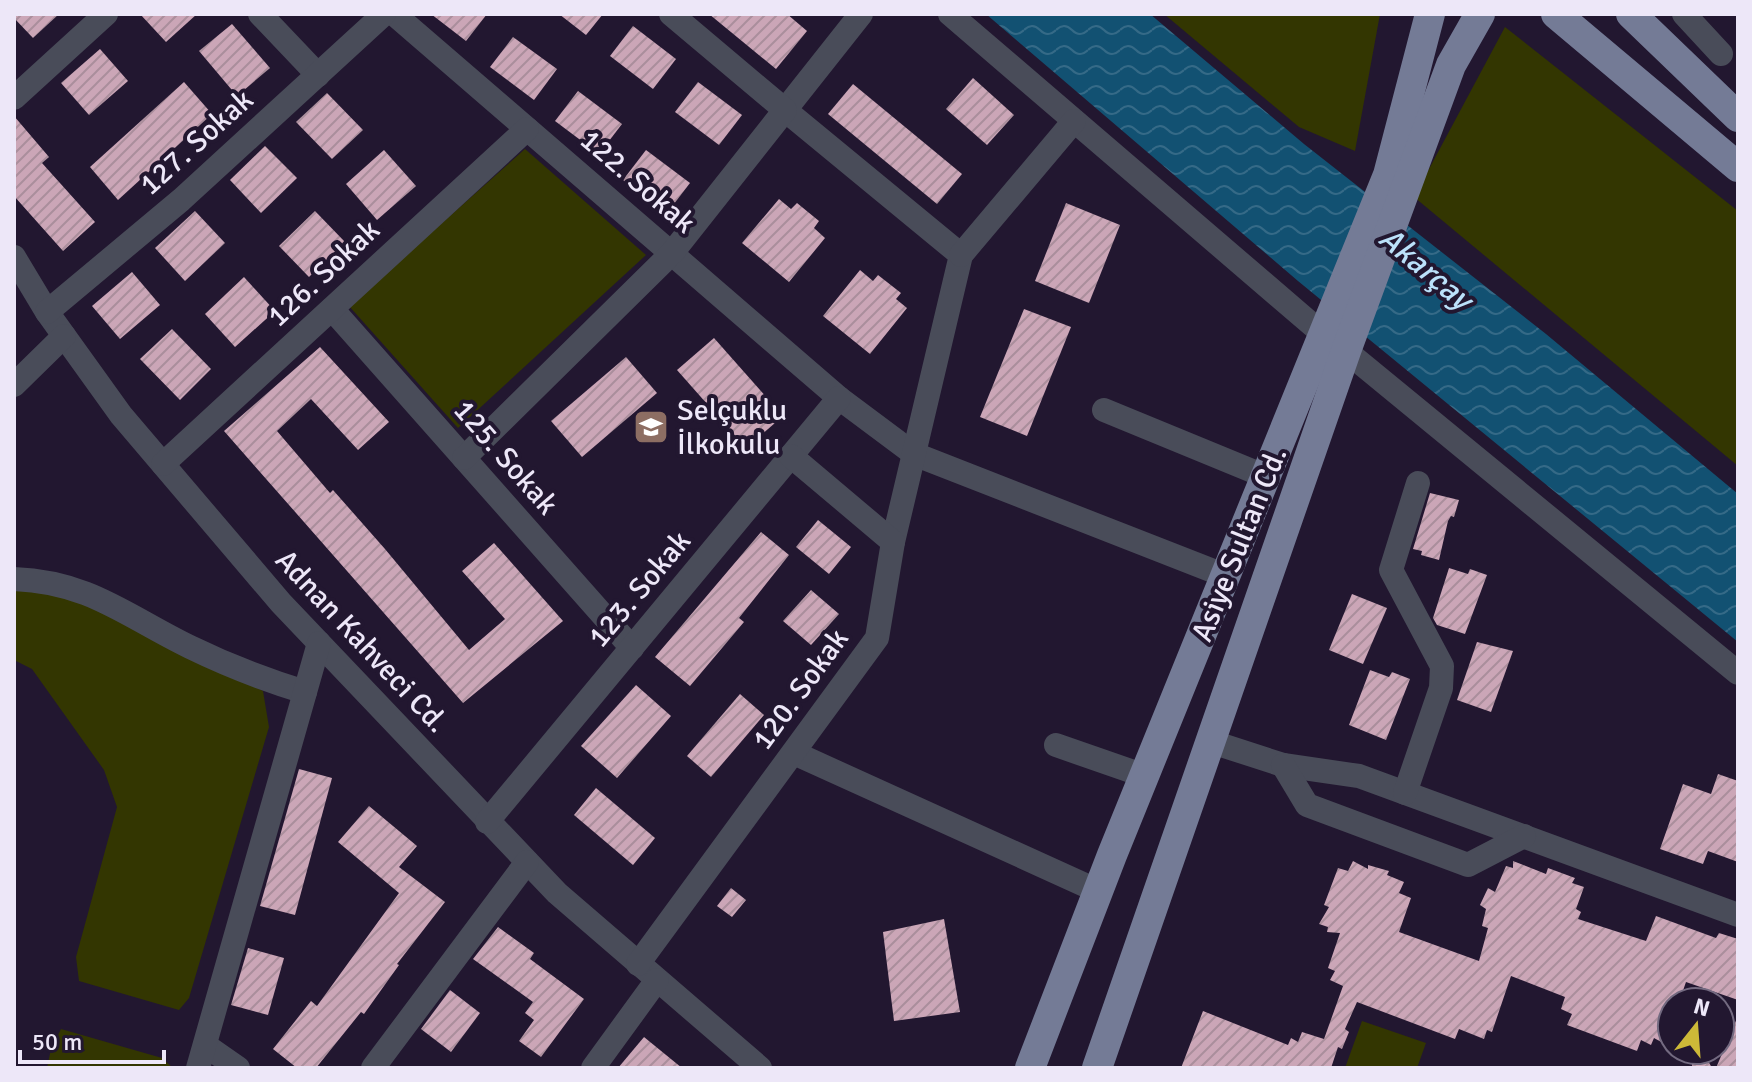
<svg xmlns="http://www.w3.org/2000/svg" width="1752" height="1082" font-family="Signika,sans-serif">
	<style>
		.park { fill: #333601 }
		.water { fill: url(#water-waves) }
		.building { fill: url(#building-hatch) }
		.lines { fill: none; stroke-linecap: round; stroke-linejoin: round }
		.minor { stroke: #494c59; stroke-width: 24 }
		.major { stroke: #747b96; stroke-width: 30 }
		.labels { text-anchor: middle; stroke-width: 8; stroke-linejoin: round; paint-order: stroke }
		.street-label { font-size: 30px; fill: #ede7f8; stroke: #221730 }
		.poi-label { font-size: 30px; fill: #ede7f8; stroke: #221730; text-anchor: start }
		.water-label { font-size: 32px; font-style: italic; fill: #bbe1fa; stroke: #221730 }
	</style>
	<defs>
		<pattern id="water-waves" width="16" height="10" patternUnits="userSpaceOnUse" patternTransform="scale(2)"><rect width="16" height="10" fill="#125172"/><path d="M0 5q4-4 8 0t8 0" fill="none" stroke="#356a87"/></pattern>
		<pattern id="building-hatch" width="6" height="6" patternUnits="userSpaceOnUse" patternTransform="scale(2)"><rect width="6" height="6" fill="#cba6b7"/><path d="M-1 1l2-2M0 6l6-6M5 7l2-2" fill="none" stroke="#aa8e9c"/></pattern>
	</defs>
	<rect width="100%" height="100%" fill="#221730"/>
	<g class="park">
		<polygon points="1164,14 1380,14 1355,151 1299,127"/>
		<polygon points="1505,27 1738,211 1738,466 1414,197"/>
		<polygon points="525,149 646,255 458,428 349,306"/>
		<polygon points="14,585 90,604 263,691 269,727 189,998 179,1010 79,981 76,957 117,807 104,770 32,669 14,660"/>
		<polygon points="1362,1021 1426,1043 1417,1068 1345,1068"/>
		<polygon points="61,1029 162,1058 173,1068 47,1068 51,1049"/>
	</g>
	<polygon class="water" points="986,14 1150,14 1304,144 1546,334 1738,494 1738,642 1298,281"/>
	<g class="building">
		<polygon points="14,14 59,14 33,38 14,18"/>
		<polygon points="140,14 197,14 166,42"/>
		<polygon points="431,14 487,14 466,41"/>
		<polygon points="559,14 603,14 586,35"/>
		<polygon points="709,14 787,14 807,31 776,69"/>
		<polygon points="232,24 270,68 237,96 199,51"/>
		<polygon points="633,26 676,59 653,89 610,56"/>
		<polygon points="513,37 557,69 534,100 490,67"/>
		<polygon points="100,49 128,81 89,115 61,83"/>
		<polygon points="973,78 1014,115 987,145 946,109"/>
		<polygon points="184,82 212,114 118,200 90,167"/>
		<polygon points="698,82 742,115 719,145 675,112"/>
		<polygon points="853,84 962,174 937,204 828,114"/>
		<polygon points="578,91 622,124 599,154 555,121"/>
		<polygon points="327,93 363,130 332,159 296,122"/>
		<polygon points="14,116 49,157 42,163 95,222 63,251 14,196"/>
		<polygon points="265,146 297,178 261,213 230,180"/>
		<polygon points="384,150 416,186 377,220 346,184"/>
		<polygon points="646,150 690,183 667,213 623,180"/>
		<polygon points="779,199 791,209 797,203 819,221 814,228 825,238 789,282 742,243"/>
		<polygon points="1066,203 1120,225 1089,303 1035,281"/>
		<polygon points="195,211 225,243 185,281 155,248"/>
		<polygon points="315,211 345,242 309,277 279,246"/>
		<polygon points="860,270 873,281 878,275 901,293 896,299 907,308 870,354 823,316"/>
		<polygon points="132,272 160,305 120,339 92,306"/>
		<polygon points="244,277 275,311 235,347 205,314"/>
		<polygon points="1024,309 1071,327 1027,436 980,417"/>
		<polygon points="172,329 211,369 180,400 140,359"/>
		<polygon points="714,338 783,416 746,448 677,370"/>
		<polygon points="320,347 389,422 358,450 311,399 277,431 330,493 333,490 385,549 469,650 505,619 462,571 494,543 563,621 463,703 224,431"/>
		<polygon points="626,357 657,393 582,457 551,421"/>
		<polygon points="1430,493 1459,500 1454,517 1451,516 1448,521 1439,560 1421,555 1422,551 1413,549"/>
		<polygon points="818,520 851,547 829,574 796,547"/>
		<polygon points="761,532 789,555 739,618 744,622 690,686 655,657"/>
		<polygon points="1449,568 1468,574 1470,569 1487,575 1465,634 1437,625 1433,618"/>
		<polygon points="811,590 839,614 811,645 783,621"/>
		<polygon points="1352,594 1387,608 1363,664 1329,650"/>
		<polygon points="1477,642 1513,651 1491,712 1457,700"/>
		<polygon points="1370,670 1389,677 1392,672 1410,679 1386,740 1349,725"/>
		<polygon points="636,685 671,716 617,778 581,746"/>
		<polygon points="740,694 764,715 711,777 687,756"/>
		<polygon points="299,769 332,778 295,915 260,906"/>
		<polygon points="1718,774 1738,781 1738,862 1708,851 1703,864 1660,849 1683,784 1711,794"/>
		<polygon points="596,788 655,838 633,865 574,815"/>
		<polygon points="369,806 417,846 399,867 445,902 397,964 399,965 364,1014 361,1012 316,1068 297,1068 273,1049 311,1001 317,1006 399,893 338,842"/>
		<polygon points="1353,861 1368,869 1368,865 1389,871 1387,875 1404,882 1399,893 1411,898 1399,932 1479,961 1488,928 1482,926 1486,909 1480,905 1488,888 1495,892 1506,866 1513,868 1513,861 1546,874 1548,868 1575,878 1572,883 1584,887 1576,909 1581,912 1578,919 1646,941 1656,916 1716,938 1719,933 1738,939 1738,1000 1686,982 1679,1002 1672,1002 1672,1048 1654,1038 1651,1045 1641,1040 1637,1051 1567,1025 1572,1014 1561,1009 1565,997 1511,976 1492,1032 1487,1030 1484,1039 1459,1029 1455,1039 1357,1002 1345,1029 1349,1032 1342,1049 1338,1047 1331,1068 1181,1068 1203,1011 1288,1045 1291,1038 1298,1042 1302,1032 1324,1039 1343,986 1330,980 1335,971 1328,968 1340,933 1327,932 1328,927 1319,924 1329,907 1324,905 1338,868 1348,871"/>
		<polygon points="731,888 746,900 732,917 717,906"/>
		<polygon points="944,919 960,1012 894,1021 883,932"/>
		<polygon points="498,927 534,953 530,959 584,999 541,1057 519,1041 534,1020 525,1013 533,1002 473,959"/>
		<polygon points="248,948 284,958 268,1015 231,1005"/>
		<polygon points="450,990 480,1013 451,1052 421,1029"/>
		<polygon points="1738,1016 1738,1068 1716,1068"/>
		<polygon points="644,1037 682,1068 618,1068"/>
		<polygon points="1687,1050 1702,1050 1712,1068 1693,1068"/>
	</g>
	<g class="lines">
		<g class="minor">
			<polyline points="260,14 318,75"/>
			<polyline points="394,14 839,398 914,454 1226,576"/>
			<polyline points="861,14 785,110 961,255 893,542"/>
			<polyline points="950,14 1324,335"/>
			<polyline points="1684,14 1721,54"/>
			<polyline points="14,98 106,14"/>
			<polyline points="961,255 1074,121"/>
			<polyline points="14,257 47,312 121,415 281,603 557,893 760,1068"/>
			<polyline points="332,309 632,648"/>
			<polyline points="47,312 181,200 384,14"/>
			<polyline points="1346,351 1738,673"/>
			<polyline points="14,385 64,336"/>
			<polyline points="1104,410 1267,477"/>
			<polyline points="464,458 672,253 785,110 671,14"/>
			<polyline points="163,464 527,129"/>
			<path d="M14 579C90 582 126 616 190 647 227 665 265 680 305 692"/>
			<polyline points="1212,742 1283,765 1359,776 1738,915"/>
			<polyline points="1056,745 1145,776"/>
			<polyline points="794,753 1098,891"/>
			<polyline points="1283,765 1307,805 1468,865 1524,836"/>
			<polyline points="1405,793 1441,688 1442,666 1391,570 1418,483"/>
			<polyline points="487,822 839,398"/>
			<polyline points="638,964 877,638 893,542 791,456"/>
			<polyline points="205,1045 238,1068"/>
			<polyline points="198,1068 319,643"/>
			<polyline points="373,1068 527,862"/>
			<polyline points="593,1068 657,980"/>
		</g>
		<g class="major">
			<polyline points="1556,14 1738,167"/>
			<polyline points="1631,14 1738,117"/>
			<polyline points="1030,1068 1112,855 1388,175 1430,14"/>
			<polyline points="1097,1068 1346,351 1451,65 1480,14"/>
		</g>
	</g>
	<defs>
		<g id="school-square" transform="scale(1.8)"><rect x="-9" y="-9" width="18" height="18" rx="4" fill="#8d6e63" stroke="#221730"/><path d="M0-5L7-2L0 1L-7-2ZM-4 1L0 2.5L4 1V4Q0 6-4 4Z" fill="#fff"/></g>
	</defs>
	<g fill-rule="evenodd">
		<use href="#school-square" x="651" y="427"/>
	</g>
	<g class="labels">
		<g class="street-label">
			<text transform="translate(196 142) rotate(-42)" y="10">127. Sokak</text>
			<text transform="translate(638 181) rotate(41)" y="10">122. Sokak</text>
			<text transform="translate(323 273) rotate(-43)" y="10">126. Sokak</text>
			<text transform="translate(506 457) rotate(49)" y="10">125. Sokak</text>
			<text transform="translate(1239 544) rotate(-68)" y="10">Asiye Sultan Cd.</text>
			<text transform="translate(639 589) rotate(-50)" y="10">123. Sokak</text>
			<text transform="translate(362 641) rotate(47)" y="10">Adnan Kahveci Cd.</text>
			<text transform="translate(800 689) rotate(-54)" y="10">120. Sokak</text>
		</g>
		<g class="poi-label">
			<text x="677" y="420">Selçuklu<tspan x="677" dy="34">İlkokulu</tspan></text>
		</g>
		<g class="water-label">
			<text transform="translate(1426 268) rotate(40)" y="11">Akarçay</text>
		</g>
	</g>
	<rect width="1752" height="1082" fill="none" stroke="#ede7f8" stroke-width="32"/>
	<g transform="translate(1696 1026) rotate(17)"><circle r="38" fill="#221730" stroke="#736a80" stroke-width="2"/>
	<path d="M0-6L14 30L0 20L-14 30Z" fill="#cdb938"/>
	<text y="-12" font-size="22" font-weight="bold" text-anchor="middle" fill="#ede7f8">N</text>
	</g>
	<path d="M20 1050v12h144v-12" fill="none" stroke="#ede7f8" stroke-width="4"/>
	<text x="32" y="1050" font-size="24" fill="#ede7f8" stroke="#221730" stroke-width="6" paint-order="stroke">50 m</text>
</svg>
